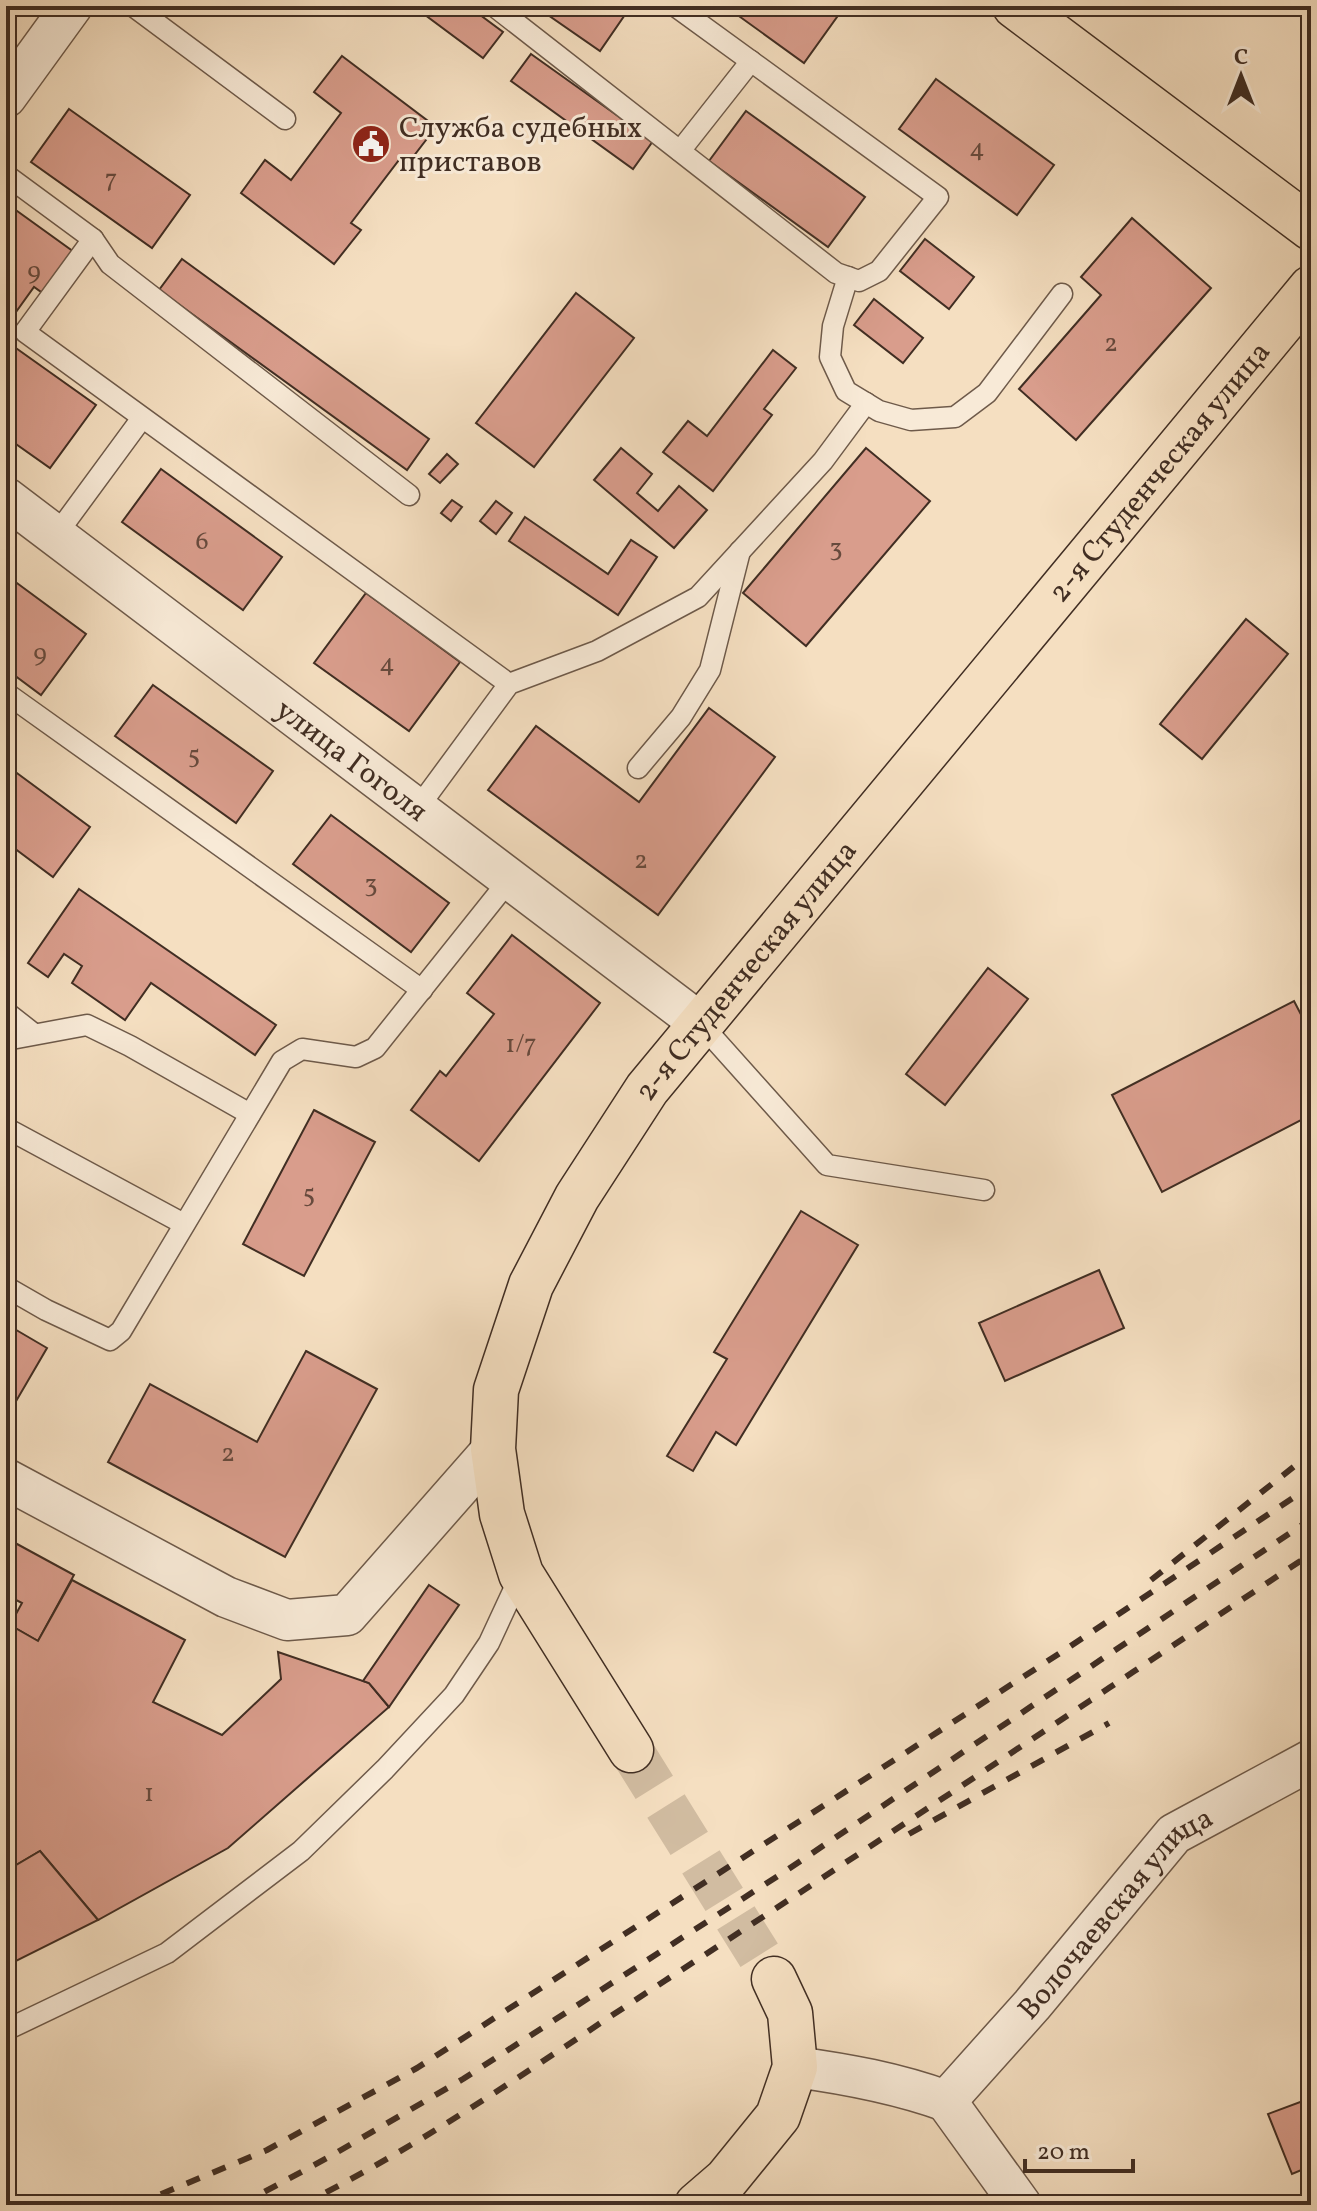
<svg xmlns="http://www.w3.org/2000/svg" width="1317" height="2211" font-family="Vollkorn,serif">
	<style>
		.building { fill: #d99d8c; stroke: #412e23; stroke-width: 2 }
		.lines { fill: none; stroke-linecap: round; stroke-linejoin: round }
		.primary-tunnel { stroke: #d1bca1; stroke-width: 44; stroke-dasharray: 44 22; stroke-linecap: butt }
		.lane-casing { stroke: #6e5a4a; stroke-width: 23 }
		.street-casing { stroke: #6e5a4a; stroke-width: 43 }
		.primary-casing { stroke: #412e23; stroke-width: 47 }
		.lane { stroke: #f8ead7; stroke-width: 20 }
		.street { stroke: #f8ead7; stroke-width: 40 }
		.primary { stroke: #f5dfc1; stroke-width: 44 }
		.rail { stroke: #412e23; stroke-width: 6; stroke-dasharray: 14 14; stroke-linecap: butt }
		.labels { text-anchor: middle; stroke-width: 6; stroke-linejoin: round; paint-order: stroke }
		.number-label { font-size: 26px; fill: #674a3d }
		.poi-label { font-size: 30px; fill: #412e23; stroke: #f8ead7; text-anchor: start }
		.street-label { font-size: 30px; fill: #412e23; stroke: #f8ead7 }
	</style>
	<rect width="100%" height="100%" fill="#f5dfc1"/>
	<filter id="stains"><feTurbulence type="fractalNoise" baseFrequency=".0025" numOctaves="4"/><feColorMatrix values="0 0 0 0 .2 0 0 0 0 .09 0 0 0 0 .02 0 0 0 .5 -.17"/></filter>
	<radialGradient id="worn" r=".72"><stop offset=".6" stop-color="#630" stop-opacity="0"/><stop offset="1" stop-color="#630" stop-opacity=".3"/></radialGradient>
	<g class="building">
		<polygon points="413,6 468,6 503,32 483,58"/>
		<polygon points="535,6 631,6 600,51"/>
		<polygon points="725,6 836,6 842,10 804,63"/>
		<polygon points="531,54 653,141 633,169 511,81"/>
		<polygon points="342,56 436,127 406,166 399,160 351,223 361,230 334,264 241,193 265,160 291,180 341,113 314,92"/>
		<polygon points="936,79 1054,165 1017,215 899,129"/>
		<polygon points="69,109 190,195 152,248 31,162"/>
		<polygon points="746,111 865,197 828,247 709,161"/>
		<polygon points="6,203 74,252 44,294 34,287 6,326"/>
		<polygon points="1132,218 1211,288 1076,440 1019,389 1101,295 1081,277"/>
		<polygon points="925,239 974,277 949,309 900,271"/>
		<polygon points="182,259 429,439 407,470 159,290"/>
		<polygon points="576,293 634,338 534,467 476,423"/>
		<polygon points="874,299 923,338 903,363 854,325"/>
		<polygon points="6,341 96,405 50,468 6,437"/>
		<polygon points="773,350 796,368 764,409 772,415 713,491 663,452 688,421 707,436"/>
		<polygon points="621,448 652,474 637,493 658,511 679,486 707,510 674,548 594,480"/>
		<polygon points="866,448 930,501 806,646 743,593"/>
		<polygon points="447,454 458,464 440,483 429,474"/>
		<polygon points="161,469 282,557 243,610 122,522"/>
		<polygon points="452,500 462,507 451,521 441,513"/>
		<polygon points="496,501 512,513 496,534 480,521"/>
		<polygon points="525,517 608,574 631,540 657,557 618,615 509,541"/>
		<polygon points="6,575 86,634 41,695 6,669"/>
		<polygon points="366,593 460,662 409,731 314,663"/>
		<polygon points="1246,619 1288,654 1202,759 1160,724"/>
		<polygon points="153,685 273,771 236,823 115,736"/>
		<polygon points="709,708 775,757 658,915 488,790 536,726 639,802"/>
		<polygon points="6,765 90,827 53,877 6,842"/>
		<polygon points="331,815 449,903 411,952 293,864"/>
		<polygon points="79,889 276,1025 255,1055 151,983 125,1020 72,983 82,966 64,954 48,977 28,963"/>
		<polygon points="512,935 600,1003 479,1161 411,1110 440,1071 446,1076 494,1014 467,993"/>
		<polygon points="988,968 1028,999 945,1105 906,1074"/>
		<polygon points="1294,1001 1311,1034 1311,1115 1162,1192 1112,1095"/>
		<polygon points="314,1110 375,1142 304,1276 243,1244"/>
		<polygon points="801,1211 858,1245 736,1445 716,1432 693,1471 667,1456 727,1359 714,1352"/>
		<polygon points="1099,1270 1124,1328 1005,1381 979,1323"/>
		<polygon points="6,1324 47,1348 15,1403 6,1398"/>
		<polygon points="306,1351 377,1389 285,1557 108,1462 150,1384 257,1442"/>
		<polygon points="6,1538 74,1575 38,1641 10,1625 22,1603 6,1595"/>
		<polygon points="72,1580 185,1640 153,1702 222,1735 281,1679 278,1652 369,1683 389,1707 228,1848 98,1920 40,1851 6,1871 6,1632 10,1625 38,1641"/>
		<polygon points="429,1585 459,1605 389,1707 369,1683 363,1681"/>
		<polygon points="40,1851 98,1920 6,1966 6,1871"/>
		<polygon points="1311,2098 1311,2166 1292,2174 1268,2114"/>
	</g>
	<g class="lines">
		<polyline class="primary-tunnel" points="631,1750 774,1979"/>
		<g class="lane-casing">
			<g id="lane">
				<polyline points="133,6 285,119"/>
				<polyline points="494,6 836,273 859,281 879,271 938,197 675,6"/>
				<polyline points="680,151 751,61"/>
				<polyline points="6,175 93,239 25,332 509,684"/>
				<polyline points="93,239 110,264 409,495"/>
				<polyline points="848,277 833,326 830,357 846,391 879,411 911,420 955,417 987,393 1062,294"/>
				<polyline points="56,535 142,418"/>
				<polyline points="6,693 422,990"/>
				<polyline points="638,768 681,717 710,670 740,551"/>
				<polyline points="417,809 509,684 597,651 698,597 823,461 866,403"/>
				<polyline points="6,1012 34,1034"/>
				<polyline points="700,1023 827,1165 984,1190"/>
				<polyline points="6,1040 87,1025 130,1046 250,1114"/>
				<polyline points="6,1128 184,1224"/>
				<polyline points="6,1287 46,1310 110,1340 121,1331 282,1061 302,1049 356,1057 375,1048 510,879"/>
				<polyline points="6,2030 167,1953 301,1851 385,1769 454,1695 489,1643 521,1574"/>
			</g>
		</g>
		<g class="street-casing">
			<g id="street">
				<polyline points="6,97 72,6"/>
				<path id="s1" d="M6 498 700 1023"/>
				<polyline points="6,1479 226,1597 287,1620 347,1615 493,1449"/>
				<path d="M795 2067C847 2074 896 2083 946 2101"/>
				<path id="s2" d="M946 2101 1032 2005 1174 1834 1311 1760"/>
				<polyline points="946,2101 1021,2205"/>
			</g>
		</g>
		<g class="primary-casing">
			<g id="primary">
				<polyline points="1015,6 1311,228"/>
				<path id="s3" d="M631 1750 521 1574 502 1514 493 1449 496 1390 531 1285 577 1197 647 1089 1311 288"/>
				<polyline points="697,2205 726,2180 778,2116 795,2067 790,2013 774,1979"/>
			</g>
		</g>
		<use href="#lane" class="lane"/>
		<use href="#street" class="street"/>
		<use href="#primary" class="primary"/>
		<g class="rail">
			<polyline points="1151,1580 1311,1453"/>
			<polyline points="909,1834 1109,1723"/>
			<polyline points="135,2205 267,2150 417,2068 1057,1655 1311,1486"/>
			<polyline points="240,2205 329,2157 463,2079 784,1872 1311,1519"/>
			<path d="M301 2205C429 2142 547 2057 666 1980 882 1840 1096 1696 1311 1554"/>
		</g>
	</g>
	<defs>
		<g id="civic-disc" transform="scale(2)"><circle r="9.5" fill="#8f2418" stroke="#f8ead7"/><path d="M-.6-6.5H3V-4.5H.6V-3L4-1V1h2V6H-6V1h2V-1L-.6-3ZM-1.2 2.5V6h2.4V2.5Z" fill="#fff"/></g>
	</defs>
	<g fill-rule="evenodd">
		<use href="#civic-disc" x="371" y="144"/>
	</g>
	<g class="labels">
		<g class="number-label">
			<text x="977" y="156">4</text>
			<text x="111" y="187">7</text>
			<text x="34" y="279">9</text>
			<text x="1111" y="351">2</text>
			<text x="202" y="549">6</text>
			<text x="836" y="556">3</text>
			<text x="40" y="661">9</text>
			<text x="387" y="671">4</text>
			<text x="194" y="763">5</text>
			<text x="641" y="868">2</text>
			<text x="371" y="892">3</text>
			<text x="521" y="1052">1/7</text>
			<text x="309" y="1202">5</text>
			<text x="228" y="1461">2</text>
			<text x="149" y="1801">1</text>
		</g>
		<g class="poi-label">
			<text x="399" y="137">Служба судебных<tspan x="399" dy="34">приставов</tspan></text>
		</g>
		<g class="street-label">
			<text dy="10" stroke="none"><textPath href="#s3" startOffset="1536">2-я Студенческая улица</textPath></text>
			<text dy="10" stroke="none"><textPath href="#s1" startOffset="434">улица Гоголя</textPath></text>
			<text dy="10" stroke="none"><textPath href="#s3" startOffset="888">2-я Студенческая улица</textPath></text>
			<text dy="10" stroke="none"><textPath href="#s2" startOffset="254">Волочаевская улица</textPath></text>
		</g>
	</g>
	<rect width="1317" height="2211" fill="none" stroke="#f5dfc1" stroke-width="32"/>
	<rect x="8" y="8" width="1301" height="2195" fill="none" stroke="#412e23" stroke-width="4"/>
	<rect x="16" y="16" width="1285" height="2179" fill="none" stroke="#412e23" stroke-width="2"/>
	<g transform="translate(1241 76)" stroke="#f8ead7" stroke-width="6" paint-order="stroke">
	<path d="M0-6L14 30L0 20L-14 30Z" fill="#412e23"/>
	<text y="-12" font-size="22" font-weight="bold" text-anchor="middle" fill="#412e23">С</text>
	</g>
	<path d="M1025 2159v12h108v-12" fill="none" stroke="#412e23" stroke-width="4"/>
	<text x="1037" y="2159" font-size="24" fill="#412e23" stroke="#f8ead7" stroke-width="6" paint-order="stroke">20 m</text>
	<rect width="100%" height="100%" filter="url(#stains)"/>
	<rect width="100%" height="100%" fill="url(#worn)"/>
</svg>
